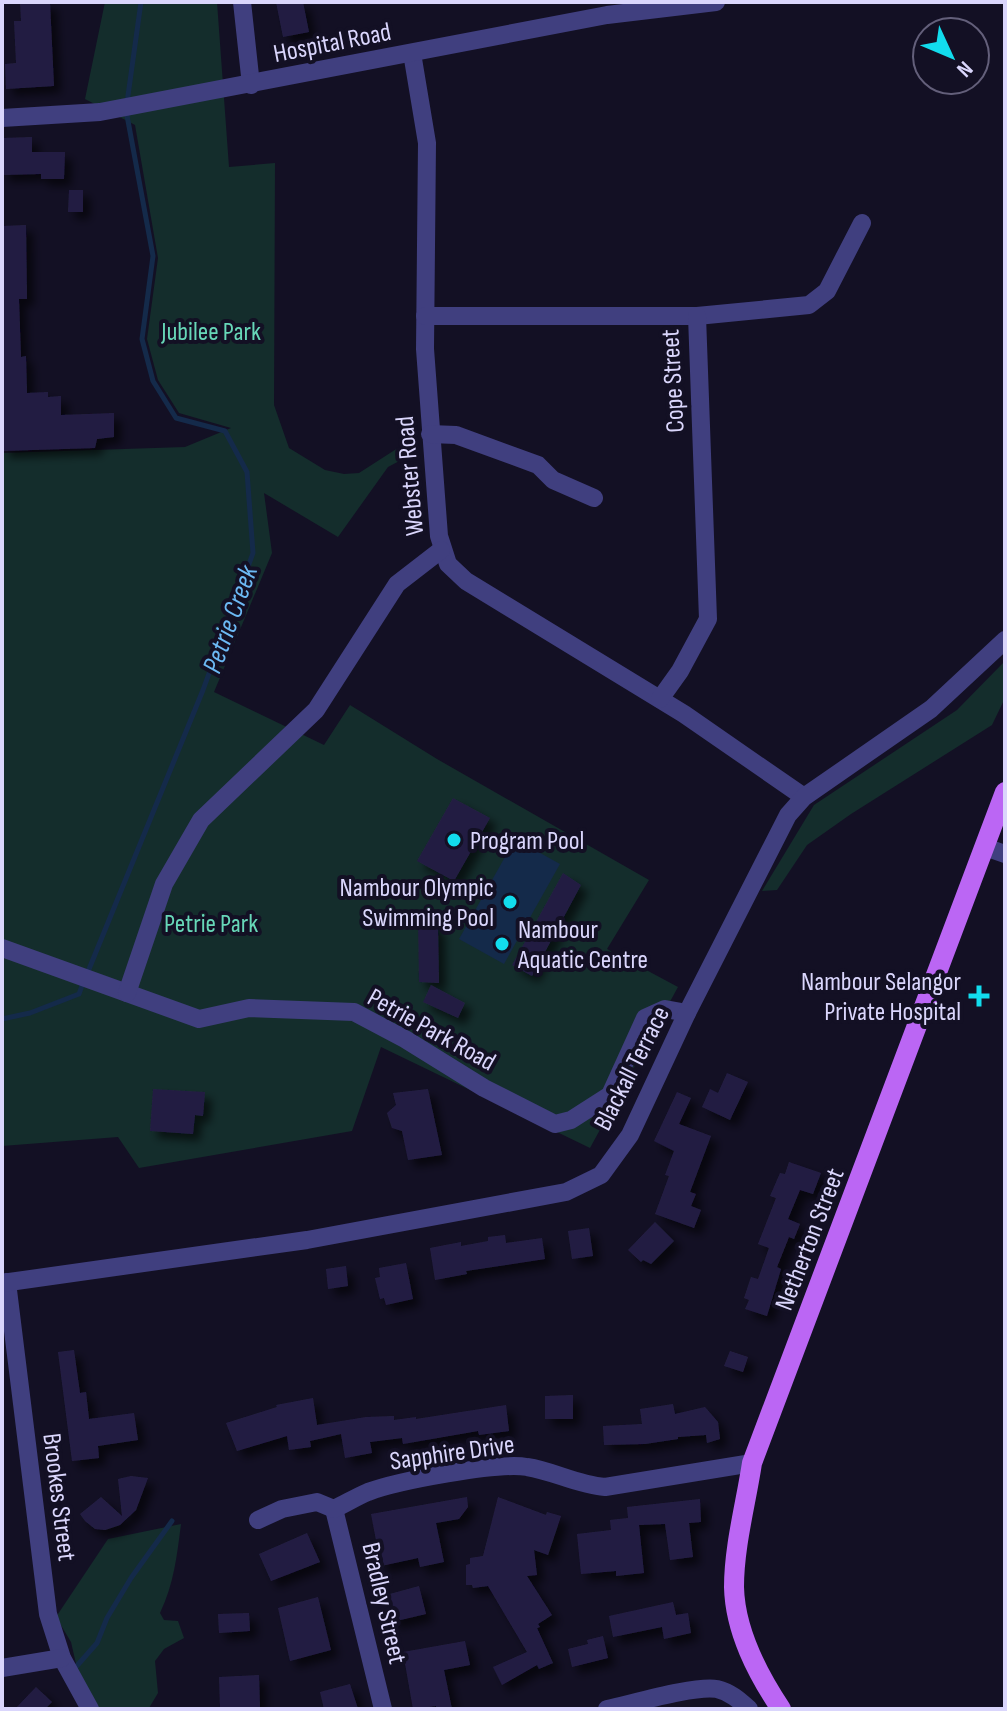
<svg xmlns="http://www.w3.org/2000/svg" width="1007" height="1711" font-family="'Sofia Sans Condensed',sans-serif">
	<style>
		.green { fill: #142d2c }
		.water { fill: #142a4a }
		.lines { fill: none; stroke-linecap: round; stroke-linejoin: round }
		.stream { stroke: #142a4a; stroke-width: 5 }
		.building { fill: #241e43; filter: url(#shadow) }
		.minor { stroke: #403f7f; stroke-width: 18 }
		.major { stroke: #bb66f4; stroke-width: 20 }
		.poi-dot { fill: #12dced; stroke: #131024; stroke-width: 3 }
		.labels { text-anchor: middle; stroke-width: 8; stroke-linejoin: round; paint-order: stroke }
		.street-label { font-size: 26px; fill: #dad6fc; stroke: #131024 }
		.park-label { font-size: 26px; fill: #67d7b8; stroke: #131024 }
		.poi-label { font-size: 26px; fill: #dad6fc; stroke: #131024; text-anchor: start }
		.water-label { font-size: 28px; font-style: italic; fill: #6cb9f4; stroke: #131024 }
	</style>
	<defs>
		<filter id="shadow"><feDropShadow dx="7" dy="7" stdDeviation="4" flood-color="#0009"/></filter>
	</defs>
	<rect width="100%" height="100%" fill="#131024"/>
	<g class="green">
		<polygon points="105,2 217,2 229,167 275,163 274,405 289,448 325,470 344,474 359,473 401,446 403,459 388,467 338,537 264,493 272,553 214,692 324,745 350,705 437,759 649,880 607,949 678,987 590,1148 381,1047 352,1131 139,1168 118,1137 2,1146 2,453 185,447 231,428 179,413 158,380 147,339 158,258 135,125 85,99"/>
		<polygon points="1005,661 1005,698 992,725 851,814 807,845 777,890 762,891 814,805 957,710"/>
		<path d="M181 1524C177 1555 174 1584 160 1613L164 1620 178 1621 184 1638 164 1649 155 1661 158 1693 149 1708 99 1709 80 1681 71 1642 56 1617 108 1539Z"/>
	</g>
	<polygon class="water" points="515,839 560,864 504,964 459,939"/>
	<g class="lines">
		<g class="stream">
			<polyline points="87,974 203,690 253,553 247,472 225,431 176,418 153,381 142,339 153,256 126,110 141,2"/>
			<polyline points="2,1019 30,1013 79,994 83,983"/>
			<polyline points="75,1668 97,1643 107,1618 131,1578 172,1521"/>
		</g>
	</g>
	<g class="building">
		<polygon points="20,2 50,2 54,86 6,89 5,64 16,63 14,21 21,21"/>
		<polygon points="276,2 303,2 309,32 283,37"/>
		<polygon points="32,137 32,152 65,152 64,179 41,179 41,174 2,175 2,138"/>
		<polygon points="69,190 83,190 83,212 68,212"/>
		<polygon points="26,225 27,299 19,299 21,357 26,356 27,393 48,392 48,397 61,396 61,415 114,413 114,437 97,439 95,448 2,451 2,226"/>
		<polygon points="453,798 490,818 454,881 417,861"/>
		<polygon points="563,873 581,885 532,976 512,965"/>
		<polygon points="432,916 433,926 438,927 439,983 419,982 418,917"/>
		<polygon points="431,985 465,1003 458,1018 423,1002"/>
		<polygon points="727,1073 748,1082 730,1120 702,1107 710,1089 718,1093"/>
		<polygon points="153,1089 205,1092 203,1116 195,1115 193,1134 150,1131"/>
		<polygon points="428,1089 442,1155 408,1160 402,1131 392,1128 387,1113 396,1105 393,1093"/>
		<polygon points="677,1092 691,1098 679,1124 711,1136 690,1192 696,1194 691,1206 701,1210 694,1228 655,1214 669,1176 665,1175 674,1151 654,1141"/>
		<polygon points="789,1162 821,1173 813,1194 800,1190 788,1219 800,1224 794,1239 789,1237 777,1267 781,1269 767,1316 745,1309 749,1300 744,1298 751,1277 758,1279 769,1248 758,1244 776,1198 770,1196 780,1173 785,1174"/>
		<polygon points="655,1222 674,1241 651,1264 643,1260 641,1262 628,1250"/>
		<polygon points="589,1228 593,1256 572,1259 568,1231"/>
		<polygon points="505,1235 506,1243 542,1238 545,1259 466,1271 467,1274 435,1280 430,1248 461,1242 461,1246 488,1241 488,1237"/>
		<polygon points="406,1263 413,1299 386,1305 384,1298 380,1299 375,1278 380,1277 379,1268"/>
		<polygon points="346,1266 348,1286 328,1289 326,1269"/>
		<polygon points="74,1350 80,1393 86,1392 89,1419 134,1413 138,1440 98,1446 99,1458 72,1461 58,1352"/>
		<polygon points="730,1351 748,1357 743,1372 724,1366"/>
		<polygon points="573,1395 573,1419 545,1419 545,1396"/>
		<polygon points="313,1398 317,1425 366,1417 394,1416 394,1420 416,1417 416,1419 506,1405 509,1431 479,1435 478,1431 403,1444 402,1438 370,1442 372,1453 345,1458 341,1434 310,1441 311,1447 289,1450 287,1436 237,1451 226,1423 277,1407 276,1405"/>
		<polygon points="673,1404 675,1414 705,1407 718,1422 720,1439 707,1443 706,1435 678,1437 678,1439 645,1444 604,1445 603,1426 642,1424 640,1409"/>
		<polygon points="131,1476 148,1478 136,1510 120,1525 105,1530 95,1529 85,1521 80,1514 101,1497 122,1516 118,1479"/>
		<polygon points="467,1497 468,1507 459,1519 436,1523 444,1562 420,1567 418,1558 381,1566 371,1514"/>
		<polygon points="498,1497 546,1515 547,1512 561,1516 548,1555 534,1550 537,1575 527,1576 552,1615 538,1624 540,1627 537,1628 553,1663 539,1669 537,1665 502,1685 493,1667 527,1652 488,1586 473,1588 472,1585 466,1585 466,1565 470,1564 470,1558 483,1556"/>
		<polygon points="700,1499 701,1522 689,1523 693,1557 670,1560 665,1524 639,1525 644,1573 616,1576 616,1571 581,1574 577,1534 611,1530 610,1520 628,1518 627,1507"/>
		<polygon points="307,1533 320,1562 271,1581 259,1554"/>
		<polygon points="419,1586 426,1614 392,1622 386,1595"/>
		<polygon points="318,1597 331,1650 290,1661 278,1608"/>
		<polygon points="673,1602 676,1615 688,1613 691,1633 664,1639 662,1627 613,1637 609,1616"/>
		<polygon points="249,1613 250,1631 219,1633 218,1614"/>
		<polygon points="603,1636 608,1658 572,1667 568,1649 588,1644 587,1640"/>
		<polygon points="465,1641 470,1665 444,1670 452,1709 436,1709 436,1706 413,1709 403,1652"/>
		<polygon points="259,1675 260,1709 220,1709 219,1677"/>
		<polygon points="350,1684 358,1709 324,1709 320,1692"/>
		<polygon points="36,1687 52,1702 45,1709 15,1709"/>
	</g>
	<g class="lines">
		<g class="minor">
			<polyline points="242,2 251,85"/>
			<polyline points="412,53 427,143 425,349 439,536 448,564 466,581 684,714 804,797"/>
			<polyline points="2,118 100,112 607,15 716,2"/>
			<polyline points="425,316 697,316 809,305 827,291 862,223"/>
			<polyline points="430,434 456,435 538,465 553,480 594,498"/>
			<polyline points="660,699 680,671 708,619 697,316"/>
			<polyline points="985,847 1005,854"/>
			<polyline points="2,948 199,1019 249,1008 354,1012 405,1039 484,1088 555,1124 571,1120 610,1095 645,1018 665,1009 687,1013"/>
			<polyline points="127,993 164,884 201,820 316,710 397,584 441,550"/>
			<polyline points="7,1282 48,1614 62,1658 90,1709"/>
			<polyline points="2,1283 307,1240 566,1192 601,1175 630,1135 687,1013 788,815 804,797 931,709 1005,640"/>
			<polyline points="334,1509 383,1709"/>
			<path d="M258 1520 282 1509 317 1502 334 1509C345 1504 356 1497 368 1492 397 1481 498 1462 527 1467 554 1471 577 1485 605 1487L752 1463"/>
			<polyline points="2,1668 62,1658"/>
			<path d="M607 1709C631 1704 695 1685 717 1689 730 1692 739 1700 749 1709"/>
		</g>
		<path class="major" d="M781 1709C757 1673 735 1631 734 1587 734 1546 746 1503 752 1463L1005 792"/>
	</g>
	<g class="poi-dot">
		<circle cx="454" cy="840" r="8"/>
		<circle cx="510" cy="902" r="8"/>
		<circle cx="502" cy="944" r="8"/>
		<path d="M975 984h8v8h8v8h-8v8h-8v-8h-8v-8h8z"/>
	</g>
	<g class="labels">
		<g class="street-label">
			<text transform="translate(332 42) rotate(-11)" y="9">Hospital Road</text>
			<text transform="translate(672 381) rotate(-93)" y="9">Cope Street</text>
			<text transform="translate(409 476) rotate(-95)" y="9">Webster Road</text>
			<text transform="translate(432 1029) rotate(29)" y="9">Petrie Park Road</text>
			<text transform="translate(631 1068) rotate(-63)" y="9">Blackall Terrace</text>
			<text transform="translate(809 1239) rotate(-69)" y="9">Netherton Street</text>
			<text transform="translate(452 1452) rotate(-8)" y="9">Sapphire Drive</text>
			<text transform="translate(60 1497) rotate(83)" y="9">Brookes Street</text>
			<text transform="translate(385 1603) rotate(77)" y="9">Bradley Street</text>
		</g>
		<g class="park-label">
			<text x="211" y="340">Jubilee Park</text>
			<text x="211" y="932">Petrie Park</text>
		</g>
		<g class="poi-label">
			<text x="470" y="849">Program Pool</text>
			<text x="494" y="896" text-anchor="end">Nambour Olympic<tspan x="494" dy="30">Swimming Pool</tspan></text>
			<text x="518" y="938">Nambour<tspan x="518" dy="30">Aquatic Centre</tspan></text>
			<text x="961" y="990" text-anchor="end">Nambour Selangor<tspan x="961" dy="30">Private Hospital</tspan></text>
		</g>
		<g class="water-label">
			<text transform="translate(229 619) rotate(-70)" y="10">Petrie Creek</text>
		</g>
	</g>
	<rect width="1007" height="1711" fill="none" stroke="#dad6fc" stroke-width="8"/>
	<g transform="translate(951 56) rotate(134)"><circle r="38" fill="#131024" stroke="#635f7a" stroke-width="2"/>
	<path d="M0-6L14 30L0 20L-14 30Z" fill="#12dced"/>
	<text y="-12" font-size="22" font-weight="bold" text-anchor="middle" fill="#dad6fc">N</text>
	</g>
</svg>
